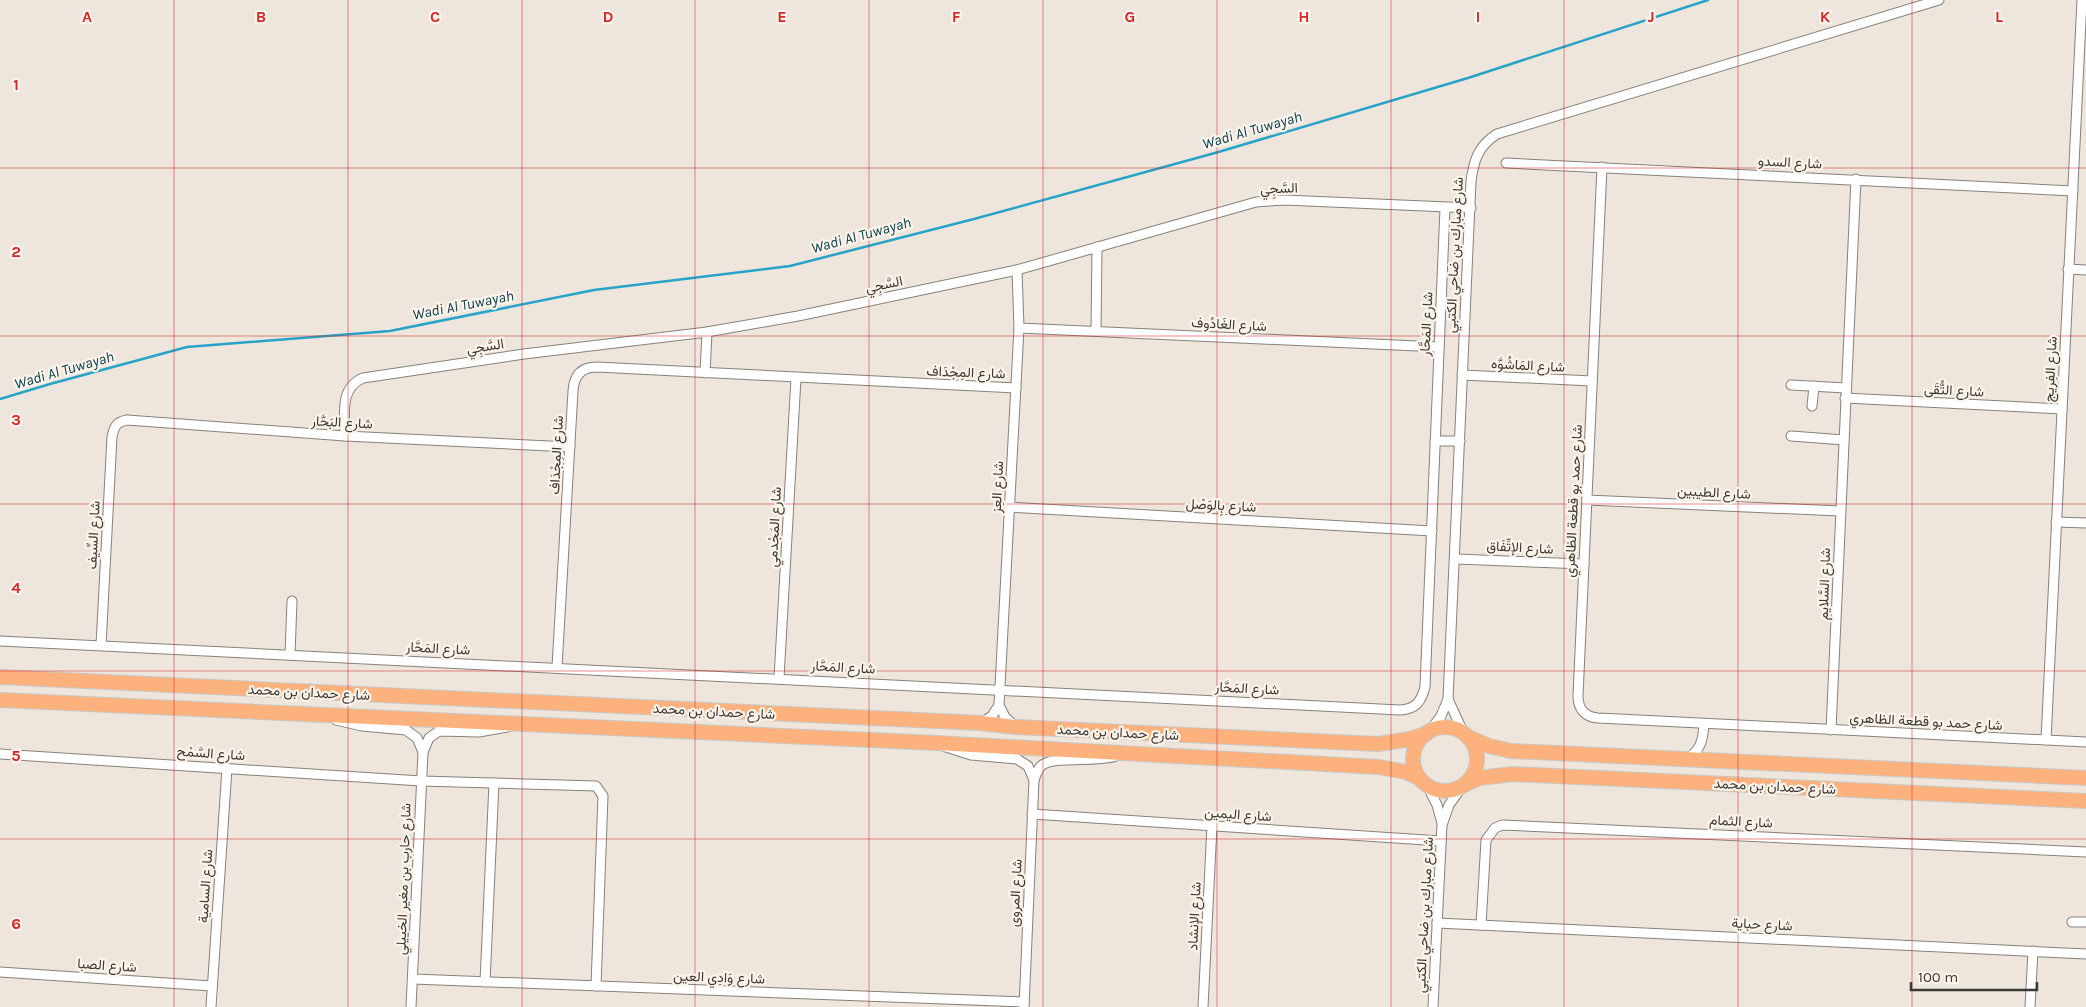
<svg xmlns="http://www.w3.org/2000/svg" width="2086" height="1007" font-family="Karla,Vazirmatn,sans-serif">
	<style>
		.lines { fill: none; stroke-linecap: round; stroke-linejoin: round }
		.stream { stroke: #26a3c8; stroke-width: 2.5 }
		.street-casing { stroke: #888178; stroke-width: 11 }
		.primary-casing { stroke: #c8c8c6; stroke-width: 16 }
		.street { stroke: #fff; stroke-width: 9 }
		.primary { stroke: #fdb27d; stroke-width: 14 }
		.grid { fill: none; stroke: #d62828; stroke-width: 1; stroke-opacity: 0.55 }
		.labels { text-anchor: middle; stroke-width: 4.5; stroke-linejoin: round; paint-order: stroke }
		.street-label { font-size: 14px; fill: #3c3935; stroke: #fcf4ea }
		.water-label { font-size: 15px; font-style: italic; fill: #053b4a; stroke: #fcf4ea }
		.grid-label { font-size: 16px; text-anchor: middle; font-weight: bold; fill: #d62828; stroke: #fcf4ea; stroke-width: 4.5; stroke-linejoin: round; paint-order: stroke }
	</style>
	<rect width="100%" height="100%" fill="#eee6dd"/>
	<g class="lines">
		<polyline class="stream" points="0,399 50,384 187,347 390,331 594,290 790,266 974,219 1215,153 1468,78 1708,0"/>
		<g class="street-casing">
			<g id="street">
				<polyline points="1506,163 2073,191"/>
				<path d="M1602 167 1578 696C1578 709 1585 717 1598 718L2086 742"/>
				<polyline points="2068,269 2086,270"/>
				<polyline points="1019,328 1439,347"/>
				<polyline points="1096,331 1097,247"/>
				<polyline points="705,373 707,332"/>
				<polyline points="1462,375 1592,381"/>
				<polyline points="1791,385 1846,388"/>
				<polyline points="1845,398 2062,409"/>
				<polyline points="1812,406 1814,386"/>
				<path d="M345 436C345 415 339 388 363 378L524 354 707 332 798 316 1017 270 1256 202 1284 200 1471 208"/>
				<polyline points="1791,436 1844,440"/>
				<polyline points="1435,441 1460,441"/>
				<polyline points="1587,500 1840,511"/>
				<polyline points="1009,507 1432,531"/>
				<polyline points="2056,522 2086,523"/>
				<polyline points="1456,559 1584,564"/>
				<path d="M0 641 1400 710C1416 709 1421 702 1425 687L1445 208"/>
				<path d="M101 645 112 437C114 427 116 422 127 420L345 436 570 447"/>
				<polyline points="290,655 292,601"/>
				<path d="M557 667 573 391C574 376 581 367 597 367L1016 388"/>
				<polyline points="779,678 796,378"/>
				<polyline points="1448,699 1463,732"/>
				<polyline points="999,705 1005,717 1015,726"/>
				<polyline points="336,720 362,726 406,730 417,738 423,752"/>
				<polyline points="981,723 992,716 999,705 1019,328 1017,270"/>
				<polyline points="1831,730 1856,179"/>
				<path d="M1429 732 1441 716 1448 699 1471 181C1474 160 1478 146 1497 134L1939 0"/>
				<polyline points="2046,740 2082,0"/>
				<polyline points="946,747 971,755 1017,759 1028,766 1034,780"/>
				<polyline points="0,754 421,781 596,786 603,796 596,986"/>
				<path d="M1687 759C1701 750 1703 740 1704 724"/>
				<polyline points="1428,787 1437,805 1442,823"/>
				<polyline points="1032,814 1441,841"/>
				<polyline points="2072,922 2086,922"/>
				<polyline points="1437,923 2086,954"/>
				<polyline points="1481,925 1486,840 1495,828 1502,825 2086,852"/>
				<polyline points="0,972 212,986"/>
				<polyline points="413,979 1024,1002"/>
				<polyline points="485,982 494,783"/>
				<polyline points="211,1007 227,768"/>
				<polyline points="411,1007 423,752 429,738 439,731 479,732 507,727"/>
				<path d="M1024 1007 1034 780C1036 775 1037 770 1041 766 1052 755 1096 763 1116 756"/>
				<polyline points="1203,1007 1212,826"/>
				<polyline points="1433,1007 1442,825 1449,805 1461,788"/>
				<polyline points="2030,1007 2033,951"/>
			</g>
		</g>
		<g class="primary-casing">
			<g id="primary">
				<polyline points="0,677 981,723 1015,727 1378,744 1410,739 1426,734"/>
				<polyline points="0,700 936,743 1379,767 1406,772 1419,778"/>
				<circle cx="1445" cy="759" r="32"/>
				<polyline points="1468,737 1489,746 1511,751 2086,778"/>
				<polyline points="1466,784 1480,778 1512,774 2086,801"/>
			</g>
		</g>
		<use href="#street" class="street"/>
		<use href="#primary" class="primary"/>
	</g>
	<path class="grid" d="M174 0V1007M348 0V1007M522 0V1007M695 0V1007M869 0V1007M1043 0V1007M1217 0V1007M1391 0V1007M1564 0V1007M1738 0V1007M1912 0V1007M0 168H2086M0 336H2086M0 504H2086M0 671H2086M0 839H2086"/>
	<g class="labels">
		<g class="street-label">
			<text transform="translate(1790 162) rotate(3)" y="5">شارع السدو</text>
			<text transform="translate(1279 188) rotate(-2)" y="5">السَّجِي</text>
			<text transform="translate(1454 255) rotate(-87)" y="5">شارع مبارك بن ضاحي الكتبي</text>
			<text transform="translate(884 284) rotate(-12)" y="5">السَّجِي</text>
			<text transform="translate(1229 324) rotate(3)" y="5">شارع الغَادُوف</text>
			<text transform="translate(1426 324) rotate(-87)" y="5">شارع المَحَّار</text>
			<text transform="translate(485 346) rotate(-9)" y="5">السَّجِي</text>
			<text transform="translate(1528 365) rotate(3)" y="5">شارع المَاشُوَّه</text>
			<text transform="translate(2050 369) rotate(-87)" y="5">شارع الفِريج</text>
			<text transform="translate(966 372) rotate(2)" y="5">شارع المِجْدَاف</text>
			<text transform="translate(1954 390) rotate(3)" y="5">شارع التُّقَى</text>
			<text transform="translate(342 422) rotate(3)" y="5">شارع البَحَّار</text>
			<text transform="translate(556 455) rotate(-87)" y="5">شارع المِجْدَاف</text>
			<text transform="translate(997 487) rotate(-87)" y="5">شارع العِز</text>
			<text transform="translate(1714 492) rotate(3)" y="5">شارع الطيبين</text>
			<text transform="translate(1573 501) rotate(-87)" y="5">شارع حمد بو قطعة الظاهري</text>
			<text transform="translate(1221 505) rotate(3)" y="5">شارع بِالوَصْل</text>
			<text transform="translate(774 527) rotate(-87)" y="5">شارع المَجْدمي</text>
			<text transform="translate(93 535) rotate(-87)" y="5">شارع السِّيف</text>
			<text transform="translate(1520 547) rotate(3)" y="5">شارع الإتِّفَاق</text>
			<text transform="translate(1824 584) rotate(-88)" y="5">شارع السَّلايم</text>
			<text transform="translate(438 648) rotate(3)" y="5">شارع المَحَّار</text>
			<text transform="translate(843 667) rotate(3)" y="5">شارع المَحَّار</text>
			<text transform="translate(1247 688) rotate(3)" y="5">شارع المَحَّار</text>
			<text transform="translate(309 692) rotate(3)" y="5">شارع حمدان بن محمد</text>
			<text transform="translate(714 711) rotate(3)" y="5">شارع حمدان بن محمد</text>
			<text transform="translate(1926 721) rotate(3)" y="5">شارع حمد بو قطعة الظاهري</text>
			<text transform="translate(1118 732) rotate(3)" y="5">شارع حمدان بن محمد</text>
			<text transform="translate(211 753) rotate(4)" y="5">شارع السَّمْح</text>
			<text transform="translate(1775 786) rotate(3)" y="5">شارع حمدان بن محمد</text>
			<text transform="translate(1238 814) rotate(4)" y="5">شارع اليمين</text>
			<text transform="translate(1741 821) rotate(3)" y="5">شارع الثمام</text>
			<text transform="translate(403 879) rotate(-88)" y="5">شارع حارب بن مغير الخييلي</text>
			<text transform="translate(205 886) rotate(-86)" y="5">شارع السامية</text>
			<text transform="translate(1015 893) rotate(-87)" y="5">شارع المروى</text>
			<text transform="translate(1424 915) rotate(-87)" y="5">شارع مبارك بن ضاحي الكتبي</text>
			<text transform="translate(1194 916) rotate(-87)" y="5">شارع الإنشاد</text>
			<text transform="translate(1762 924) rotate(3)" y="5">شارع حباية</text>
			<text transform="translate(107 965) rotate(4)" y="5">شارع الصبا</text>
			<text transform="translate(719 977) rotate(2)" y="5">شارع وَادِي العين</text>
		</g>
		<g class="water-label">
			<text transform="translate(1252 130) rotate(-16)" y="5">Wadi Al Tuwayah</text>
			<text transform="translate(861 235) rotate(-15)" y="5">Wadi Al Tuwayah</text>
			<text transform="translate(463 305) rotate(-11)" y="5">Wadi Al Tuwayah</text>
			<text transform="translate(64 370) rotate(-16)" y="5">Wadi Al Tuwayah</text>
		</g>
	</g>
	<g class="grid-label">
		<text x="87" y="22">A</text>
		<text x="261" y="22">B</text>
		<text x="435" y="22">C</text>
		<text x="608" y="22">D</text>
		<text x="782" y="22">E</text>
		<text x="956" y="22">F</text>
		<text x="1130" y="22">G</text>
		<text x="1304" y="22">H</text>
		<text x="1478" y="22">I</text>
		<text x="1651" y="22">J</text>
		<text x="1825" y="22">K</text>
		<text x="1999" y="22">L</text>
		<text x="16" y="90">1</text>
		<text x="16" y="257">2</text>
		<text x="16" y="425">3</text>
		<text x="16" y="593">4</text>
		<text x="16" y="761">5</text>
		<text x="16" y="929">6</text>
	</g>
	<path d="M1911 982v8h126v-8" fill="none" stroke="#3c3935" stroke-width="2.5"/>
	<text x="1918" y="982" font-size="15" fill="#3c3935" stroke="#fcf4ea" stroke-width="4" paint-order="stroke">100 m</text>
</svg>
